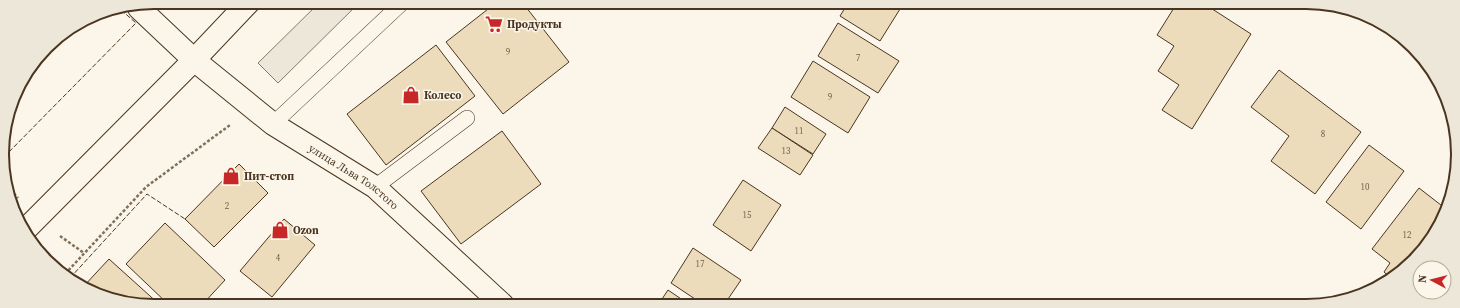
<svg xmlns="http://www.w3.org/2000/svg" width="1460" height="308" font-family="'Source Serif 4',serif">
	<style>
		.parking { fill: #ede7d9; stroke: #887966 }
		.building { fill: #ecdcbc; stroke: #4a3520 }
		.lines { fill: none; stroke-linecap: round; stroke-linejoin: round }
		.service-casing { stroke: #4a3520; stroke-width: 16 }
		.minor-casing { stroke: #4a3520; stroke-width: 24 }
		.secondary-casing { stroke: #4a3520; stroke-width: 24 }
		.path { stroke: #7f6f5c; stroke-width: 2.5; stroke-dasharray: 3 2; stroke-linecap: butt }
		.service { stroke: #fbf6e9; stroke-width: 15 }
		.minor { stroke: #fbf6e9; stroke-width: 22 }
		.secondary { stroke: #fbf6e9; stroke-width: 22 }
		.fence { stroke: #4a3520; stroke-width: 1; stroke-dasharray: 5 2; stroke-linecap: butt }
		.labels { text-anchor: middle; stroke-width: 3; stroke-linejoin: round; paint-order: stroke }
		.number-label { font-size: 9px; fill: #725f47 }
		.poi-label { font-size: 11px; font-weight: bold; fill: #4a3520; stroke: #fbf6e9; text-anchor: start }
		.street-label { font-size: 11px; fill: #4a3520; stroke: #fbf6e9 }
		.rim { fill: none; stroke: #4a3520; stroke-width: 2 }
	</style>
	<rect width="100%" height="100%" fill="#fbf6e9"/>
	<polygon class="parking" points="320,2 360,2 278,83 258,63"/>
	<g class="building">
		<polygon points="497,2 522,2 569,62 503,114 446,42"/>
		<polygon points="848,3 890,3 900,9 880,41 840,16"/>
		<polygon points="1177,3 1203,3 1251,34 1192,129 1162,110 1179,85 1158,71 1174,46 1157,35"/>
		<polygon points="838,23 899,61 878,93 818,56"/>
		<polygon points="436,45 475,96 386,165 347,114"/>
		<polygon points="813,61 870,97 848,133 791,97"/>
		<polygon points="1279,70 1361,132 1315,194 1271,161 1289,136 1251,107"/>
		<polygon points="785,107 826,134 813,154 772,128"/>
		<polygon points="8,123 11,127 5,132"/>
		<polygon points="772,128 813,155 800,175 758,148"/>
		<polygon points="502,131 541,184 461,244 421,191"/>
		<polygon points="1369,145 1404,171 1361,229 1326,202"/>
		<polygon points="239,164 268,193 214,247 185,219"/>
		<polygon points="743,180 781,205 751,251 713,225"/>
		<polygon points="1419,188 1446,209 1442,221 1413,262 1391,278 1384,272 1390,263 1372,249"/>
		<polygon points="284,219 315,245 272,297 240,271"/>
		<polygon points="165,223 225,280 202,305 169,305 126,264"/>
		<polygon points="693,248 741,280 724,305 704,305 671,283"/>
		<polygon points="109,259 160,305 134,305 83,287"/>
		<polygon points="668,290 690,305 658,305"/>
	</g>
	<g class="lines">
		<g class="service-casing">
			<g id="service">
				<polyline points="273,124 403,2"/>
				<polyline points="375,187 467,118"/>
			</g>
		</g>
		<g class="minor-casing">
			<g id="minor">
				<path id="s1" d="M138 5 139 8 194 60 273 124 375 187 503 305"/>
			</g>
		</g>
		<g class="secondary-casing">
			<polyline id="secondary" points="25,230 194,60 249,2"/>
		</g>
		<g class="path">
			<polyline points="7,186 18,198"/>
			<polyline points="60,236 84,253"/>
			<polyline points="65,274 146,187 230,125"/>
		</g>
		<use href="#service" class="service"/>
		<use href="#minor" class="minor"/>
		<use href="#secondary" class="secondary"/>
		<g class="fence">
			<polyline points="4,157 136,23 120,9"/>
			<polyline points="70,278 147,194 185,219"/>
		</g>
	</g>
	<defs>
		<g id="supermarket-bare" transform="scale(1.38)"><path d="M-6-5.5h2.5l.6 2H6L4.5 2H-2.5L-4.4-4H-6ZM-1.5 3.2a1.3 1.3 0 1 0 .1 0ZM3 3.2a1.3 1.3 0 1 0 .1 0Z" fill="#c62828" stroke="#fbf6e9" stroke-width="2.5" paint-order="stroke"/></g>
		<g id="shop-bare" transform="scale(1.38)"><path d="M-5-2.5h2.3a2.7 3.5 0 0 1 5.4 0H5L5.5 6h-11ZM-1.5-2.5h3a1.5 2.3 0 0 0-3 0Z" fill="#c62828" stroke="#fbf6e9" stroke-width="2.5" paint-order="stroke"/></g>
	</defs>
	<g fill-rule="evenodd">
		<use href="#supermarket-bare" x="494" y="24"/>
		<use href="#shop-bare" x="411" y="95"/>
		<use href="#shop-bare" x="231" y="176"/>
		<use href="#shop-bare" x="280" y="230"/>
	</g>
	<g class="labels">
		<g class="number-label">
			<text x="508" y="55">9</text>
			<text x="858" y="61">7</text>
			<text x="830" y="100">9</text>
			<text x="799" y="134">11</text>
			<text x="1323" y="137">8</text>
			<text x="786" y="154">13</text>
			<text x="1365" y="190">10</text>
			<text x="227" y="209">2</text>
			<text x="747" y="218">15</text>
			<text x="1407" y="238">12</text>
			<text x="278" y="261">4</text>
			<text x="700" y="267">17</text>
		</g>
		<g class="poi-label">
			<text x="507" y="28">Продукты</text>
			<text x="424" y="99">Колесо</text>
			<text x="244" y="180">Пит-стоп</text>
			<text x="293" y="234">Ozon</text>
		</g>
		<g class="street-label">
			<text dy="4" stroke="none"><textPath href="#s1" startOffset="277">улица Льва Толстого</textPath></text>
		</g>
	</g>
	<path d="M0 0H1460V308H0ZM154 9H1306A145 145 0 0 1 1451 154V154A145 145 0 0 1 1306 299H154A145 145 0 0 1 9 154V154A145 145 0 0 1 154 9Z" fill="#ede7d9" fill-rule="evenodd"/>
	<path class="rim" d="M154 9H1306A145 145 0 0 1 1451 154V154A145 145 0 0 1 1306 299H154A145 145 0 0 1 9 154V154A145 145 0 0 1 154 9Z"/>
	<g transform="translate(1432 280) rotate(277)"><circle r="19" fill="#fbf6e9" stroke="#b4a999"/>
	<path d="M0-3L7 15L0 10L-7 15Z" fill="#c62828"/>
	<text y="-6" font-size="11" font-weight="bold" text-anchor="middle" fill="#4a3520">N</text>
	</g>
</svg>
